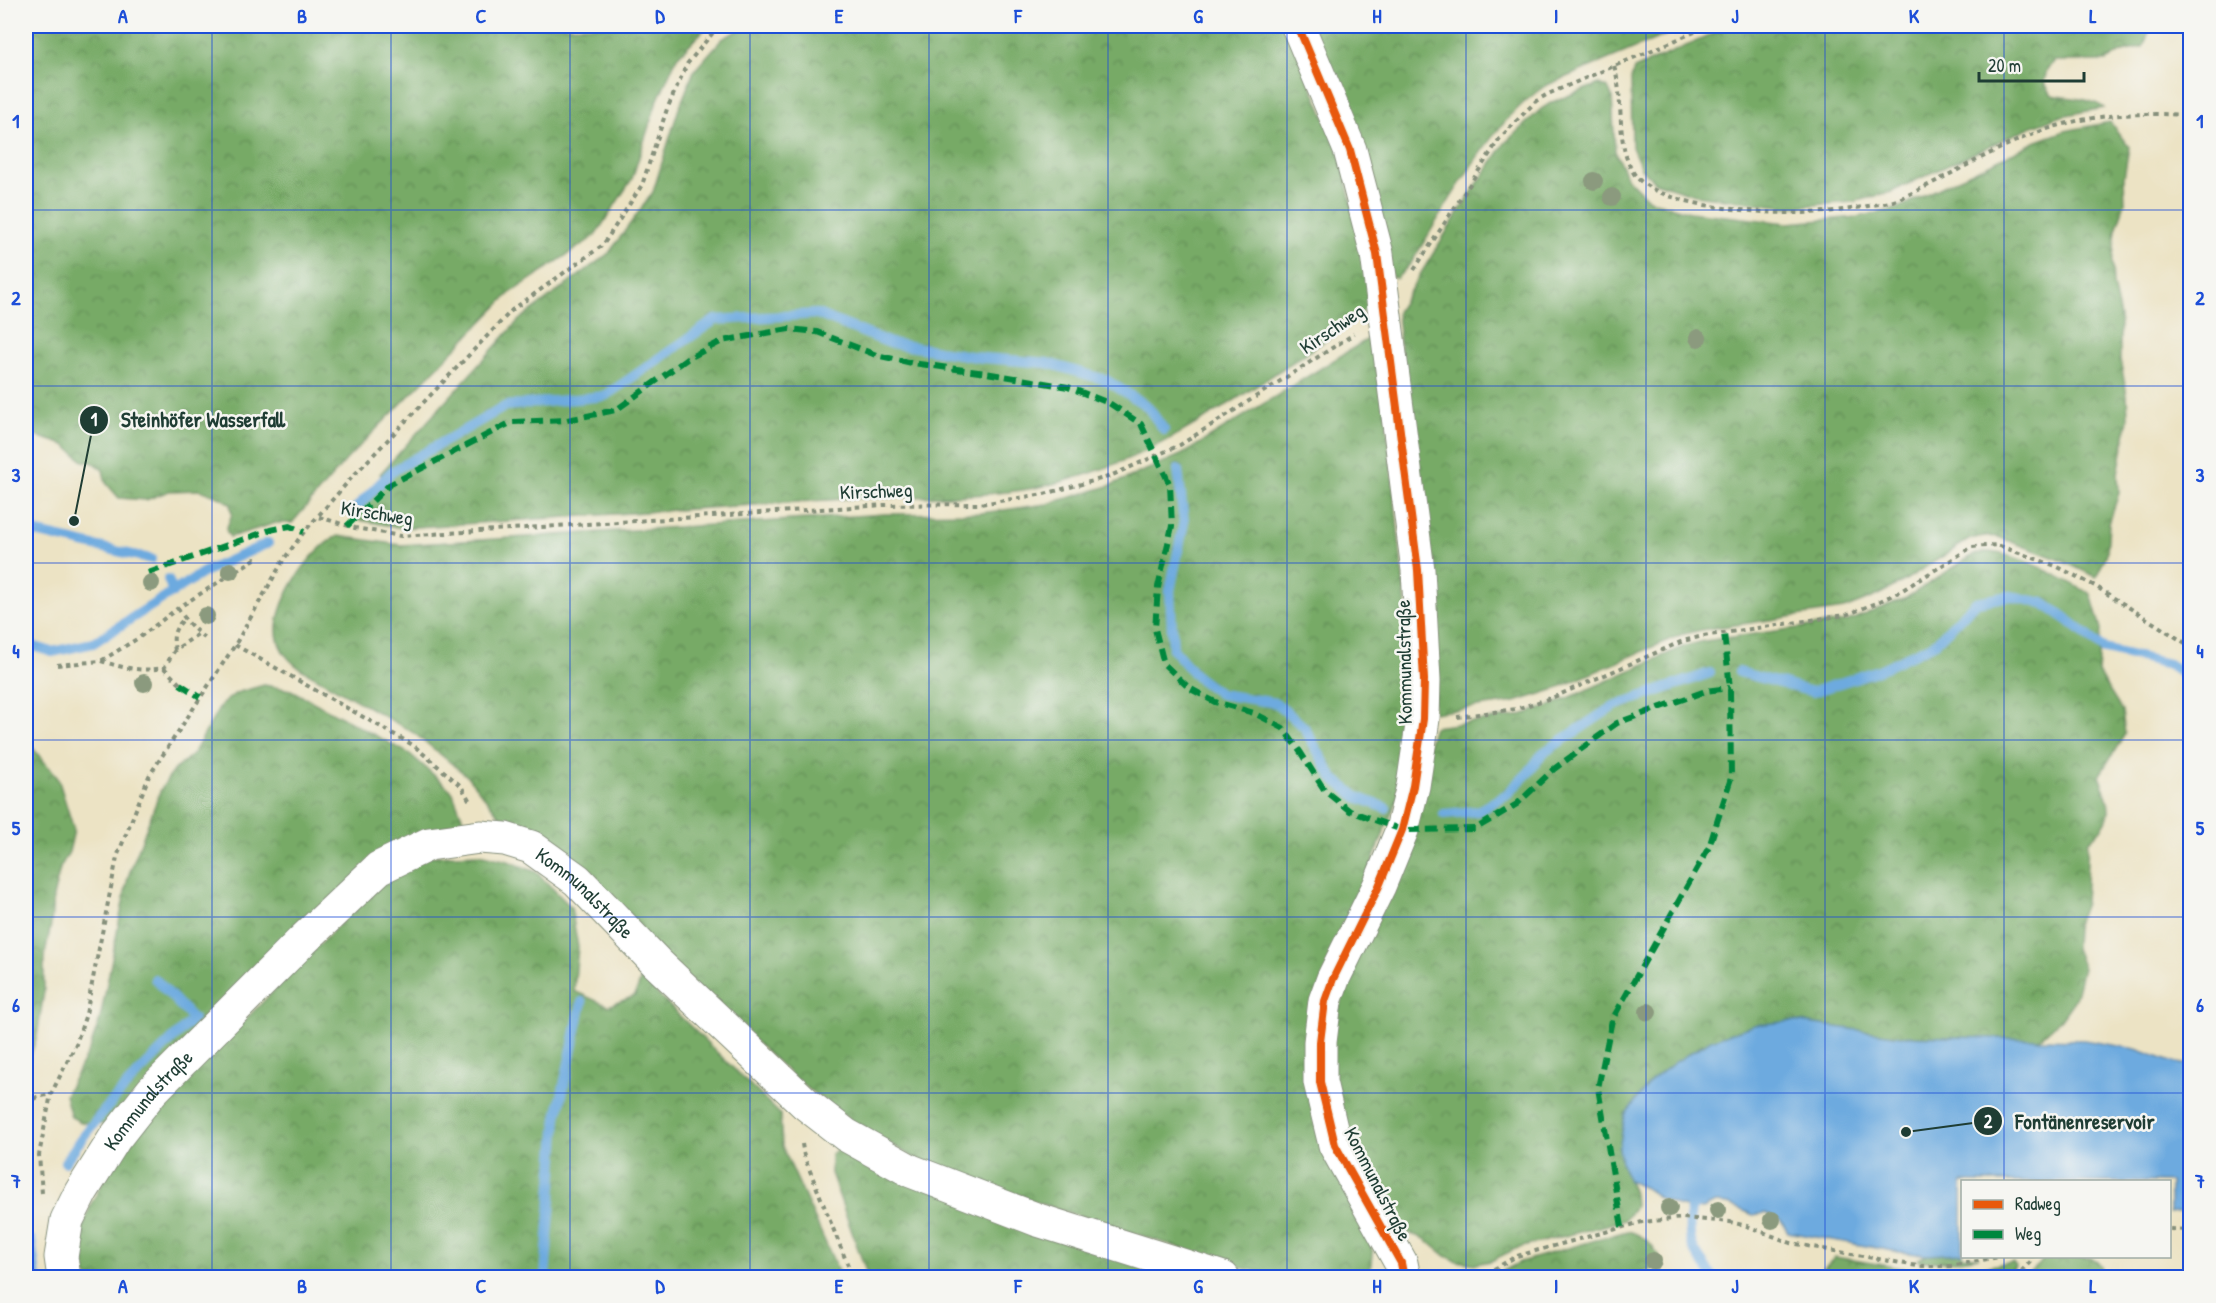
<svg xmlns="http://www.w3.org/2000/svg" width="2216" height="1303" font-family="'Patrick Hand',sans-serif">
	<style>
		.forest { fill: url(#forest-crowns); stroke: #4b744d; stroke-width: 1.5 }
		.water { fill: #6daadf; stroke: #46748a; stroke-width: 1.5 }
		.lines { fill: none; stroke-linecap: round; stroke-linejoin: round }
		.stream { stroke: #6daadf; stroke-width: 10 }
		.minor-casing { stroke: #86907c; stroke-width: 35 }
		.path { stroke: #86907c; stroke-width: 4; stroke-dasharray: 4.5 4.5; stroke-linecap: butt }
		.minor { stroke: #fff; stroke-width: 33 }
		.quiet { stroke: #00873e; stroke-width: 6; stroke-dasharray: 12 6; stroke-linecap: butt }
		.cycleway-casing { stroke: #f6f6f2; stroke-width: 11 }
		.cycleway { stroke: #e8590c; stroke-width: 8 }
		.tree { fill: #8b9a7e }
		.grid { fill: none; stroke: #1d4ed8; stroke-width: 1.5; stroke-opacity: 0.55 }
		.labels { text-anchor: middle; stroke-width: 5; stroke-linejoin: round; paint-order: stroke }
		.street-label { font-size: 20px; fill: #1f3d34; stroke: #f6f6f2 }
		.leader { fill: none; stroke: #1f3d34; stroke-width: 2 }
		.callout-dot { fill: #1f3d34; stroke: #f6f6f2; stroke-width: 2 }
		.mark-label { font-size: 18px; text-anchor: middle; font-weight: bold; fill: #fff }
		.callout-label { font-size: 21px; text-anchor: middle; font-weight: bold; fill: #1f3d34; stroke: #f6f6f2; stroke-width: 5; stroke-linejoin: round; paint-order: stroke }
		.neatline { fill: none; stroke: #1d4ed8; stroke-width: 2 }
		.grid-label { font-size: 20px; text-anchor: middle; font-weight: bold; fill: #1d4ed8 }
	</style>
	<defs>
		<pattern id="forest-crowns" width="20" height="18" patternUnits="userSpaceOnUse" patternTransform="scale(1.5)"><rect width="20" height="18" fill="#7a6"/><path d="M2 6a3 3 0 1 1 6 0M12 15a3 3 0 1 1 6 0" fill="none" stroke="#618c55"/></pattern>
	</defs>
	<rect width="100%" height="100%" fill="#f6f6f2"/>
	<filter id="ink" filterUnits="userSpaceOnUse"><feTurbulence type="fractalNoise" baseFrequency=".0167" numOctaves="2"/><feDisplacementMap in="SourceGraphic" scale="12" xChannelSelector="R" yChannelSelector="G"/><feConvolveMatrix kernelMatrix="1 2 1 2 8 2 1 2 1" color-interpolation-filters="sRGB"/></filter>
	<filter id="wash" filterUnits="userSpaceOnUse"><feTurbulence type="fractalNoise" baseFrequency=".008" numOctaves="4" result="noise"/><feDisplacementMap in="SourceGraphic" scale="24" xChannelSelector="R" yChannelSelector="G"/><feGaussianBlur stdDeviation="1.35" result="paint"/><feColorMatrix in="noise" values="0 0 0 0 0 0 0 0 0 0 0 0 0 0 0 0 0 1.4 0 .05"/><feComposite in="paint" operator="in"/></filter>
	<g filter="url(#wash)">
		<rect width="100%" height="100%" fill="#ece3c4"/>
		<g class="forest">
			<polygon points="26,26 708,26 677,57 656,104 632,179 595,236 509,294 346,460 292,523 276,523 230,537 226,530 232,514 230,504 221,498 200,490 169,491 146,500 119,498 106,483 103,470 92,462 83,461 65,445 36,436 26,429"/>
			<path d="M746 26H1286L1340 153 1373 301C1347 329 1314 348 1282 369 1206 420 1136 466 1044 486 978 500 910 495 844 499 696 509 549 518 402 528L359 520 360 507 382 485 383 476 380 474 519 320 609 253 653 192 678 111 694 71 722 39Z"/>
			<path d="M1310 26H1687L1545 86C1488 124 1448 205 1411 263L1397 278 1392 277Z"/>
			<path d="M1731 26H2150V30L2143 47 2119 53 2106 61H2055L2047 69 2044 82 2052 95C2069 99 2090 97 2104 108L2061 116 2030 127 1891 192 1853 202 1787 207 1695 195 1655 182 1641 168 1632 147 1631 79 1634 69Z"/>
			<polygon points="1599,84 1608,88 1612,97 1615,151 1627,178 1649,200 1690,212 1788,223 1857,217 1896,209 2037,141 2065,131 2110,122 2129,147 2124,177 2125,203 2116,230 2112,265 2113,286 2120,317 2120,360 2127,394 2128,419 2118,474 2119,493 2109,523 2107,554 2096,577 2058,559 1998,537 1984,536 1970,539 1899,584 1872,598 1844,609 1701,630 1680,635 1553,690 1515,702 1434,713 1397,312 1463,205 1505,143 1541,109 1552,102"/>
			<path d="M1366 340H1378L1414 682 1403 784 1317 1003 1373 1254 1372 1264 1368 1273 1358 1277H1283L1243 1268 1039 1203 913 1157 854 1123 799 1082 527 829 504 821 467 776 414 733 299 668C289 660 281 652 278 639 270 608 310 548 338 536L401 545 884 514 981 513 1047 504 1109 486 1183 454Z"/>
			<path d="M1986 552C2019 553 2062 578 2091 594L2101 629 2098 673 2122 711 2125 734 2099 776C2112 809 2116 817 2088 842L2085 903 2076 927 2075 948 2083 968 2075 999 2061 1019 2039 1039 1901 1036 1793 1021 1711 1040 1677 1061 1651 1081 1625 1115 1619 1149 1621 1163 1634 1193 1635 1206 1625 1220 1515 1249 1491 1261 1475 1264 1457 1261 1446 1256 1425 1239 1394 1228 1342 1142 1328 1041 1434 727 1518 716 1555 704 1685 646 1704 641 1848 621 1906 598 1973 555Z"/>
			<polygon points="264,685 291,690 410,754 452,791 464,822 426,832 106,1125 81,1122 71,1117 65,1095 90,1048 100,1019 128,877 161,789 173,771 193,754 221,705 236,693"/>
			<polygon points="26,740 58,778 74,830 69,852 60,868 53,897 51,925 44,958 44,992 37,1036 26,1069"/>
			<polygon points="479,854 508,861 536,872 571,907 578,947 574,991 608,1006 635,996 641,978 780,1114 782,1146 841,1277 88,1278 79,1259 83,1227 92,1202 112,1165 159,1107 386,877 431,856"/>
			<polygon points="839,1147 1178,1277 868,1277 831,1173 831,1155"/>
			<path d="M1627 1231C1642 1234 1658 1246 1660 1263L1656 1267 1641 1272 1640 1277H1492L1520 1262Z"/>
			<polygon points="1962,1253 1962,1256 1979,1257 1948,1262 1919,1261 1918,1259 1927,1255"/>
			<polygon points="2047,1256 2093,1258 2101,1266 2103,1277 2025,1277"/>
			<polygon points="1835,1257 1913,1270 1915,1275 1924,1272 1951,1272 2013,1262 2015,1266 2003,1277 1816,1277"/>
		</g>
		<polygon class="water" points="1793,1021 1901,1036 2084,1040 2136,1049 2171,1062 2190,1065 2190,1210 2170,1213 2170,1182 1962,1182 1962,1253 1927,1255 1899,1252 1788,1232 1781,1220 1766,1213 1753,1215 1728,1204 1715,1203 1703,1209 1680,1206 1661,1199 1645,1188 1629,1181 1621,1163 1619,1149 1625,1115 1651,1081 1677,1061 1711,1040 1754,1025"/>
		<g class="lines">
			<g class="stream">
				<polyline points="1178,470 1184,522 1170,591 1173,649 1197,677 1220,694 1276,703 1304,727 1333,778 1357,797 1386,808"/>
				<polyline points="355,509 391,472 506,406 605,396 715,320 817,314 890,343 983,358 1047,363 1106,380 1147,406 1164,430"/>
				<polyline points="26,530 151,559"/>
				<polyline points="168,579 173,592"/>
				<polyline points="26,644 52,652 93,643 204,572 268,543"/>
				<polyline points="1739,672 1813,692 1879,670 1934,644 1976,602 2010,596 2043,603 2068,620 2104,649 2169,664 2190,678"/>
				<polyline points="1444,814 1478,811 1507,794 1529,772 1543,753 1614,706 1710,673"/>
				<path d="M65 1162C101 1108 147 1064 193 1019L155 979"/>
				<path d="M1701 1200 1691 1208C1686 1245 1693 1250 1714 1278"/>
				<polyline points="31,1240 36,1278"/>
				<polyline points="545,1278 557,1118 582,1002"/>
			</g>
		</g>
	</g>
	<g filter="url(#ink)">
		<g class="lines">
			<g class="minor-casing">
				<g id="minor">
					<polyline points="1298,26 1350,150 1377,254 1418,570 1424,680 1423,719 1413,786 1402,830 1379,886 1333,979 1325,1001 1320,1042 1320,1082 1335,1145 1401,1263 1404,1278"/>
					<path id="s1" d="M64 1278 61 1257 67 1220 81 1192 115 1138 152 1091 301 942 379 868 429 844 480 837 505 839 531 847 577 880 657 963 806 1104 846 1135 911 1171 1038 1220 1223 1278"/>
				</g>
			</g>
			<g class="path">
				<path d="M1614 66C1625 100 1615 143 1633 172 1644 192 1684 201 1705 205 1760 214 1813 217 1868 206 1878 204 1889 203 1899 199 1954 175 2006 139 2064 124 2106 113 2148 113 2190 115"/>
				<polyline points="1414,270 1500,138 1536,101 1548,94 1709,26"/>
				<polyline points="319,517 355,528 401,536 884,505 980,504 1044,494 1108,477 1180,445 1354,334"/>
				<path d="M178 608C186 621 194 630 206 639"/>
				<polyline points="235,645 413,745 461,786 471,803"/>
				<path d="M175 650C172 635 174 629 184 619"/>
				<path d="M101 661C123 668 141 672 164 668L175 650 198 634"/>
				<polyline points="57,665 101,661 140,637 178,608 255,559 259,561"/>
				<polyline points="164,668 180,684"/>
				<polyline points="1457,717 1516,709 1554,697 1683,641 1703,636 1846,615 1874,604 1901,591 1972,547 1997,545 2056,566 2095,586 2190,646"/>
				<polyline points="26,1104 37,1097 51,1094"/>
				<polyline points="802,1144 804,1156 853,1278"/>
				<polyline points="42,1193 39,1155 51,1094 76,1044 86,1014 117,857 149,776 235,645 284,559 304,532 354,475 512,310 603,245 642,185 667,109 687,64 716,29 723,26"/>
				<polyline points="2170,1229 2190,1230"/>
				<polyline points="1478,1278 1517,1256 1642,1222 1683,1218 1730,1222 1747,1226 1791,1243 1917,1266 1950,1266 2004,1256"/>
				<polyline points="2015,1278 2032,1260 2032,1256"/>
			</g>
			<use href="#minor" class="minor"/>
			<g class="quiet">
				<polyline points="347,526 389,485 512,422 567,420 616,410 687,359 722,341 789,329 817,332 876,355 912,363 986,373 1068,387 1109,403 1141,424 1170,485 1172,526 1158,587 1155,629 1164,664 1189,688 1215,702 1254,713 1283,728 1301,753 1325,791 1350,811 1402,830 1475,829 1517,804 1554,769 1617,723 1706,691 1730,688"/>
				<polyline points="148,573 270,530 290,526 304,532"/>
				<polyline points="180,684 200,697"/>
				<polyline points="1622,1227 1598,1088 1612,1020 1709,847 1731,778 1730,688 1724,633"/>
			</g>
			<g class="cycleway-casing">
				<polyline id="cycleway" points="1298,26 1350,150 1377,254 1418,570 1424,680 1423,719 1413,786 1402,830 1379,886 1333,979 1325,1001 1320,1042 1320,1082 1335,1145 1401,1263 1404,1278"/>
			</g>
			<use href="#cycleway" class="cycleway"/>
		</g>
		<g class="tree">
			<circle cx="1594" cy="181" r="9"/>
			<circle cx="1612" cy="197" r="9"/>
			<circle cx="1698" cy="338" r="9"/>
			<circle cx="230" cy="571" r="9"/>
			<circle cx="151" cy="583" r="9"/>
			<circle cx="206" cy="616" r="9"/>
			<circle cx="144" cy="683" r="9"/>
			<circle cx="1648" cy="1012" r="9"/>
			<circle cx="1669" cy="1208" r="9"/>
			<circle cx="1718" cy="1210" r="9"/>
			<circle cx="1772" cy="1220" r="9"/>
			<circle cx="1653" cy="1261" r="9"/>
		</g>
	</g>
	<path class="grid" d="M212 26V1278M391 26V1278M570 26V1278M750 26V1278M929 26V1278M1108 26V1278M1287 26V1278M1466 26V1278M1646 26V1278M1825 26V1278M2004 26V1182M26 210H2190M26 386H2190M26 563H2190M26 740H2190M26 917H2190M26 1093H2190M2004 1256V1278"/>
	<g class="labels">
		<g class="street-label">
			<text transform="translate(1332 329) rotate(-34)" y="7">Kirschweg</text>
			<text transform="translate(876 491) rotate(-2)" y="7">Kirschweg</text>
			<text transform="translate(377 513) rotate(9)" y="7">Kirschweg</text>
			<text transform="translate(1404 662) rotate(-91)" y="7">Kommunalstraße</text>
			<text dy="7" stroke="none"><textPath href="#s1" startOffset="762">Kommunalstraße</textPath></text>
			<text dy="7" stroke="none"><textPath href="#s1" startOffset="204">Kommunalstraße</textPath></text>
			<text transform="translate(1378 1184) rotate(63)" y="7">Kommunalstraße</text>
		</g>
	</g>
	<path class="leader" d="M74 521L94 420M1906 1132L1988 1121"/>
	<g class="callout-dot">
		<circle cx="74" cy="521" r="6"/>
		<circle cx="1906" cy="1132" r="6"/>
		<circle cx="94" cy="420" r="15"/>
		<circle cx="1988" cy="1121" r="15"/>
	</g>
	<g class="mark-label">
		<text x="94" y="426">1</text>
		<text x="1988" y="1128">2</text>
	</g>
	<g class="callout-label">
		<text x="203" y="427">Steinhöfer Wasserfall</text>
		<text x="2085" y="1129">Fontänenreservoir</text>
	</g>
	<rect width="2216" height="1303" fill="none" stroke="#f6f6f2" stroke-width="66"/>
	<rect x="1961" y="1180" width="210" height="78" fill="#f6f6f2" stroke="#a0aca6" stroke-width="1.5"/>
	<rect x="1973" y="1200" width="30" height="9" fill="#e8590c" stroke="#a0aca6" stroke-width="1.5"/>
	<text x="2015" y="1210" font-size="18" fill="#1f3d34">Radweg</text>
	<rect x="1973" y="1230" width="30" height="9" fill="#00873e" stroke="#a0aca6" stroke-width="1.5"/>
	<text x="2015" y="1240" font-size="18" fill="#1f3d34">Weg</text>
	<path d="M1979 72v9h105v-9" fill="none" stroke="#1f3d34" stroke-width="3"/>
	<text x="1988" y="72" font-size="18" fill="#1f3d34" stroke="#f6f6f2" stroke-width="4.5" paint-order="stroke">20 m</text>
	<rect x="33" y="33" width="2150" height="1237" class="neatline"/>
	<g class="grid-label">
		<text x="123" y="23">A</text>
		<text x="302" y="23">B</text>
		<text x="481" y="23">C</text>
		<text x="660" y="23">D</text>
		<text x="839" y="23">E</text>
		<text x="1018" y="23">F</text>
		<text x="1198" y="23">G</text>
		<text x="1377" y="23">H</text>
		<text x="1556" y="23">I</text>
		<text x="1735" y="23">J</text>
		<text x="1914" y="23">K</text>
		<text x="2093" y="23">L</text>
		<text x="16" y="128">1</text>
		<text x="2200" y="128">1</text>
		<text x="16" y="305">2</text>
		<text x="2200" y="305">2</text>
		<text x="16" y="482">3</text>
		<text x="2200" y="482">3</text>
		<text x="16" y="658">4</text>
		<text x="2200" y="658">4</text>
		<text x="16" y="835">5</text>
		<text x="2200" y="835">5</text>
		<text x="16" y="1012">6</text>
		<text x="2200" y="1012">6</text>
		<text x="16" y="1188">7</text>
		<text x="2200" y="1188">7</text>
		<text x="123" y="1293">A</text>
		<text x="302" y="1293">B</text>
		<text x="481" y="1293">C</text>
		<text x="660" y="1293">D</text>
		<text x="839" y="1293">E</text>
		<text x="1018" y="1293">F</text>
		<text x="1198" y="1293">G</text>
		<text x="1377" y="1293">H</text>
		<text x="1556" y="1293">I</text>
		<text x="1735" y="1293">J</text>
		<text x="1914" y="1293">K</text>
		<text x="2093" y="1293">L</text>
	</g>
</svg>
